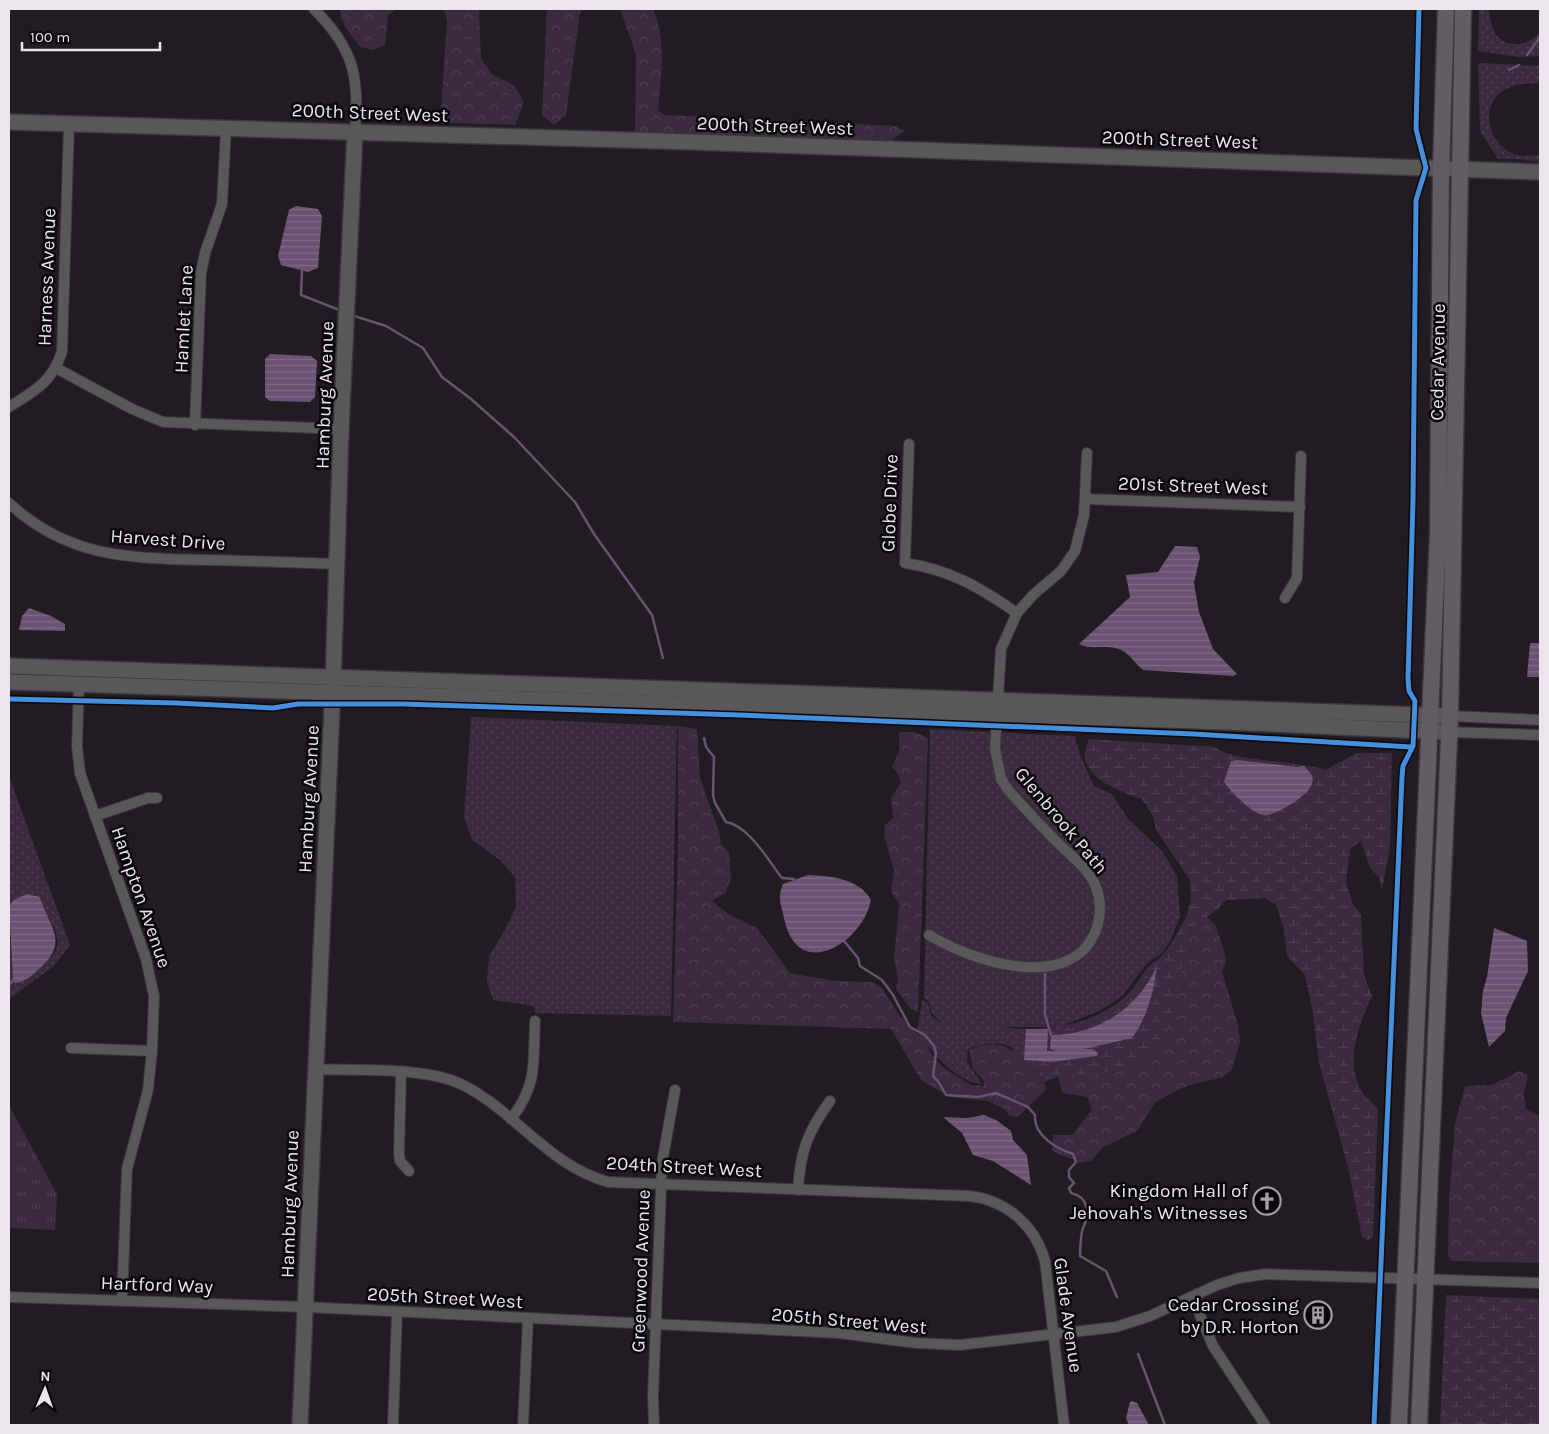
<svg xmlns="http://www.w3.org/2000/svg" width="1549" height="1434" font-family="Karla,sans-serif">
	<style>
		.grass { fill: url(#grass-dots) }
		.forest { fill: url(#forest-crowns) }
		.wetland { fill: url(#wetland-marsh) }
		.park { fill: url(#park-tufts) }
		.water { fill: url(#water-rules) }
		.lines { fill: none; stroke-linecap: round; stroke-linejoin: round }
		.stream { stroke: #6b5272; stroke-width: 2.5 }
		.street-casing { stroke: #3a373b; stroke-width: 12 }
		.secondary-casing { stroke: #3a373b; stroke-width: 18 }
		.primary-casing { stroke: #3a373b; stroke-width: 19 }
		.street { stroke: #59575a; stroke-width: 10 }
		.secondary { stroke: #59575a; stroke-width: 15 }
		.primary { stroke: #625c65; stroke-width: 16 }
		.cycleway-casing { stroke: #09070a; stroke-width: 8 }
		.cycleway { stroke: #468fdf; stroke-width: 5 }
		.labels { text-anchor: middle; stroke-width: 5; stroke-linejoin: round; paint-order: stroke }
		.street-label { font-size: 19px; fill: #eae6ec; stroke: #09070a }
		.poi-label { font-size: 19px; fill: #eae6ec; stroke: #09070a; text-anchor: end }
	</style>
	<defs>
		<pattern id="grass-dots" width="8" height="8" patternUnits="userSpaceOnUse" patternTransform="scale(1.25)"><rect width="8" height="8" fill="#3b2a40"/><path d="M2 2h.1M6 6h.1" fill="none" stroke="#4e3f52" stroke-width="1.8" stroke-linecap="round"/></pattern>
		<pattern id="forest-crowns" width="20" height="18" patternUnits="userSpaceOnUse" patternTransform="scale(1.25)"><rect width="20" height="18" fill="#3b2a40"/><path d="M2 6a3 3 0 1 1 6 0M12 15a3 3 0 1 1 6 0" fill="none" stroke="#4e3f52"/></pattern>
		<pattern id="wetland-marsh" width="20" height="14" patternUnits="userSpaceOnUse" patternTransform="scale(1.25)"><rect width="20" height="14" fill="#3b2a40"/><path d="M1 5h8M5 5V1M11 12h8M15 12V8" fill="none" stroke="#4e3f52"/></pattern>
		<pattern id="park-tufts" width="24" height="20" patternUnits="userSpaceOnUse" patternTransform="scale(1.25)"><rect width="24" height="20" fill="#3b2a40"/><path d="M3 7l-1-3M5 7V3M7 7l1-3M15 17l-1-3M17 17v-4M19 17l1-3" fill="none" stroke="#4e3f52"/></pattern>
		<pattern id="water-rules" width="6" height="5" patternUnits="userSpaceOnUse" patternTransform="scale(1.25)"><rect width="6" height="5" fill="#6b5272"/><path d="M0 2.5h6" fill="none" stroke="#806b86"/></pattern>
	</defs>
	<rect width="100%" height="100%" fill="#201c21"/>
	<g class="grass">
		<path d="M1479 9H1489C1489 17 1492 29 1497 36 1508 49 1531 45 1540 32V56L1519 57 1478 51Z"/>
		<path d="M1481 63 1540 66V83C1529 84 1517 83 1506 89 1477 105 1488 146 1517 155 1524 157 1533 155 1540 155V162L1516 159H1498L1480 131 1478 64Z"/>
		<path d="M471 717 677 726 671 1016 535 1013V1008C525 1003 506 1003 493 1000L487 981 489 956 505 930 516 906 515 877 500 860 472 840 464 817Z"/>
		<path d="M930 729 1075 736 1080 755 1094 786 1112 794 1128 819 1162 851 1177 876 1180 916 1170 942 1160 955 1148 962 1122 996 1101 1010 1060 1027H1001C1043 1033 1093 1026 1126 996 1141 982 1141 968 1162 957L1068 1073 1044 1082 1031 1072 1017 1066 1012 1047C999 1041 982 1043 968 1049L967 1062 982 1084C954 1081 934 1053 917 1033L922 1000 928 1003 932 1017 942 1023 932 1013 929 1002 924 998Z"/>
		<path d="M9 776 70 945 54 966 9 999V913L13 980C30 971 66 958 56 933 51 920 44 910 40 897L9 913Z"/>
	</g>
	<g class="forest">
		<path d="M340 9H396L388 15 385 45 373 50 360 47C353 37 339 22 340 9Z"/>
		<polygon points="443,9 479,9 481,59 493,75 514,85 524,102 515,125 448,123 441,112 447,18"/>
		<polygon points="547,9 583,9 580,13 566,115 554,125 542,115"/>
		<path d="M620 9H653C667 42 661 76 658 110L665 115 896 126 905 131 892 140 635 132 636 54Z"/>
		<path d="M678 726 697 729 700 778 719 832 721 844 729 853 731 880 725 893 712 901 727 913 757 928 790 973 835 981 873 982 882 988 899 1015 925 1042 933 1056 944 1068 971 1085 984 1086V1081L973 1069 969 1050C987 1041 1010 1041 1021 1061L1036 1064 1042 1069 1046 1090 1018 1117 1010 1116 1004 1109 988 1101 950 1097 921 1080 891 1029 673 1022 678 846Z"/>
		<polygon points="899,732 914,732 928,738 918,1012 911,1009 896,989 898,979 894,958 899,904 891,891 894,870 884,835 885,825 893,818 891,798 901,782 898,774 892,767 899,751"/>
		<path d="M1200 911 1215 924 1224 950 1226 961 1222 971 1238 1025 1240 1041 1232 1069 1223 1077 1190 1085 1171 1093 1155 1103 1137 1131 1103 1147 1091 1161 1079 1163C1070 1156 1061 1157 1052 1150L1053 1135H1072L1092 1110 1087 1097 1062 1093 1058 1075 1075 1063 1101 1057 1184 925Z"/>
		<polygon points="1519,1071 1528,1075 1524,1092 1526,1109 1540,1116 1540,1263 1452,1261 1448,1256 1449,1198 1455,1124 1465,1086 1492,1085"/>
	</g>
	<g class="wetland">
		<path d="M1089 739 1216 747C1225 761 1304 761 1325 770L1357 753H1392L1390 847 1382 891 1379 877 1370 868 1361 841 1350 849 1346 882 1353 904 1361 914 1364 975 1372 996C1359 1025 1344 1061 1362 1092 1366 1098 1373 1103 1378 1109L1373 1237 1368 1240 1362 1237 1348 1167 1319 1063 1312 1008 1305 975 1287 956 1284 929 1276 905 1265 898 1226 900 1217 910 1189 929C1181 959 1175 1033 1155 1054 1152 1057 1146 1059 1142 1061 1110 1076 1078 1075 1044 1074L1032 1054 1056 1031 1091 1021 1123 1002 1171 944 1186 917 1191 900 1190 880 1156 830 1153 816 1142 799C1123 793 1084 779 1085 754 1085 749 1087 744 1089 739Z"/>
		<polygon points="1446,1295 1540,1299 1540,1425 1440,1425"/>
	</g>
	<polygon class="park" points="9,1105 57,1194 55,1230 9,1228"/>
	<g class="water">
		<polygon points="296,206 318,209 322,216 318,268 308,272 281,265 278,256 289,210"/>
		<polygon points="270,354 311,356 317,361 315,397 310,402 270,401 265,397 265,359"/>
		<path d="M1175 546 1197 547 1200 557 1194 583 1199 612 1213 649 1237 674 1233 676 1143 670C1133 662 1128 650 1115 648 1104 645 1088 650 1079 644L1130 597 1126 575 1158 572Z"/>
		<polygon points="29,608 51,616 65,624 65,631 19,630 22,616"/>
		<polygon points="1530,643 1540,643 1540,677 1527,677"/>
		<path d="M1237 760 1297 767 1304 766 1312 775C1313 779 1313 782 1311 786 1307 796 1274 817 1263 815 1253 814 1230 791 1224 782L1231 761Z"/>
		<path d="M808 875C830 876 859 878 871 900 862 944 797 983 784 918 781 904 777 898 783 884Z"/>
		<path d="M27 894 40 897C50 929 70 942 39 969 31 976 25 982 15 983L13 980 9 906 14 900Z"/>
		<polygon points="1494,928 1527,941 1528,971 1506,1018 1505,1031 1489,1047 1481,1013 1483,991 1487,977"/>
		<path d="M1157 966C1154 991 1147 1018 1132 1038L1084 1049H1093L1098 1053 1097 1056 1051 1062 1024 1060 1026 1029H1048L1047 1051H1056L1050 1049 1051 1035C1098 1035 1138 1008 1157 966Z"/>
		<polygon points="984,1115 996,1120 1011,1131 1013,1140 1027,1155 1031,1185 993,1161 973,1155 962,1133 943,1117 967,1118"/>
		<polygon points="1132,1401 1137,1403 1149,1425 1129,1425 1126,1418 1130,1402"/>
	</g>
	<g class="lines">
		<g class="stream">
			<polyline points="1527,55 1540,37"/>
			<polyline points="1509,70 1519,65"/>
			<polyline points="302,269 301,295 342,311"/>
			<polyline points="351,315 386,326 423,348 442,377 471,399 514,437 575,502 594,534 652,615 663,658"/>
			<path d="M704 738 706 747 714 757 713 795 715 803 726 822C749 826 768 860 782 878L794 879"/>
			<path d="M844 941 858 958 860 966 882 980 893 995 910 1027 925 1035 934 1046 936 1053 933 1076 938 1081 946 1095 978 1097 996 1093 1028 1107 1035 1115C1033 1135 1057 1149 1073 1154L1076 1162 1069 1170V1177L1074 1183 1069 1188 1071 1193C1089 1197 1090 1214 1083 1228 1081 1232 1080 1250 1080 1256L1106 1271 1117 1297"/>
			<polyline points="1045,974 1045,1015 1051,1035"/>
			<polyline points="9,985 13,980"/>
			<polyline points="1138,1354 1165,1425"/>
		</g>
		<g class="street-casing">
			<g id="street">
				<path d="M314 9C353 48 360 76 355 131"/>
				<polyline points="56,368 132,409 163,422 341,429"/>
				<path d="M9 407C36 390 51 383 62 352L69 124"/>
				<polyline points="195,425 201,273 205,253 222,204 226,128"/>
				<path d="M909 444 905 563C951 570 979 587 1017 613"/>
				<polyline points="1086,499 1300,507"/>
				<path d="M9 503C69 559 132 558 208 560 252 561 295 562 338 564"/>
				<polyline points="1285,598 1297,578 1301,456"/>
				<polyline points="79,685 77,746 80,773 146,959 154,996 152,1051 148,1090 127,1169 122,1300"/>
				<polyline points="1450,716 1540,720"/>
				<polyline points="1449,732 1540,735"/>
				<polyline points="95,816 148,798 157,798"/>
				<path d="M929 935C970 960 1065 993 1094 935 1101 919 1102 903 1096 887 1089 869 1069 854 1056 841 1040 825 1024 808 1009 791L1001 779 995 748 1001 649 1017 613 1034 594 1061 571 1075 551 1084 515 1087 453"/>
				<polyline points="71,1048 152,1051"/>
				<path d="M315 1069C358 1071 425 1066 463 1085 516 1112 548 1165 608 1182L969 1196C1006 1200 1035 1225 1045 1261L1064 1425"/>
				<polyline points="401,1072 399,1154 400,1161 409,1171"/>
				<path d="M511 1119C538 1085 533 1061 535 1021"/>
				<path d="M798 1190C800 1152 808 1131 830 1101"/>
				<polyline points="1192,1296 1213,1346 1265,1425"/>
				<polyline points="9,1297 305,1307 839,1333 916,1343 960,1345 1116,1327 1150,1316 1217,1285 1239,1278 1266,1274 1540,1283"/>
				<polyline points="393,1425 397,1312"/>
				<polyline points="523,1425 528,1319"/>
				<polyline points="654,1425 653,1397 662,1163 675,1090"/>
			</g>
		</g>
		<g class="secondary-casing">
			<g id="secondary">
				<polyline points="9,122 694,142 1540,172"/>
				<polyline points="9,666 1450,716"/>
				<polyline points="9,682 1227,722 1449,732"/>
				<polyline points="300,1425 333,685 341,429 355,131"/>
			</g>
		</g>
		<g class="primary-casing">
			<g id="primary">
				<polyline points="1399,1425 1438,534 1441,169 1446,9"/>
				<polyline points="1419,1425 1450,716 1463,9"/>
			</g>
		</g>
		<use href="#street" class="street"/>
		<use href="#secondary" class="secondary"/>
		<use href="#primary" class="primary"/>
		<g class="cycleway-casing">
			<g id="cycleway">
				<polyline points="9,699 177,703 273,708 298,704 403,704 739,715 1194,734 1411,747"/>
				<polyline points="1374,1425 1402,777 1403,766 1413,746 1415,701 1409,691 1408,679 1413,500 1416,200 1426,168 1416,129 1419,9"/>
			</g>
		</g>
		<use href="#cycleway" class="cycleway"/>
	</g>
	<defs>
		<g id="church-ring" transform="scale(1.4375)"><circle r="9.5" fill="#09070a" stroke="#a39fa5" stroke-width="1.5"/><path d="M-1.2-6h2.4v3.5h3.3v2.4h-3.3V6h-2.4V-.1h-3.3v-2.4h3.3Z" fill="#a39fa5"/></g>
		<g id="building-ring" transform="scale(1.4375)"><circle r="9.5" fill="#09070a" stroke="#a39fa5" stroke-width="1.5"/><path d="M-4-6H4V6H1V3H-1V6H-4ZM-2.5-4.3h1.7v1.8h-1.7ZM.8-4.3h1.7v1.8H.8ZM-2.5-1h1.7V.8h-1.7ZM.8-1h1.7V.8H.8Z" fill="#a39fa5"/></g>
	</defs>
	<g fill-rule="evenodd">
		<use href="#church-ring" x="1267" y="1201"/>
		<use href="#building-ring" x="1318" y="1315"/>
	</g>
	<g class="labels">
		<g class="street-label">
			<text transform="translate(370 112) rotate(2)" y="7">200th Street West</text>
			<text transform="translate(775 125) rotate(2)" y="7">200th Street West</text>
			<text transform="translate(1180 139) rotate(2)" y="7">200th Street West</text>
			<text transform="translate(46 277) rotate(-88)" y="7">Harness Avenue</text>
			<text transform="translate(183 319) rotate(-87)" y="7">Hamlet Lane</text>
			<text transform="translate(1437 362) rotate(-89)" y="7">Cedar Avenue</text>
			<text transform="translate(324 395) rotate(-88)" y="7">Hamburg Avenue</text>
			<text transform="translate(1193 485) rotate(2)" y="7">201st Street West</text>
			<text transform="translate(889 503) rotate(-88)" y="7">Globe Drive</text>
			<text transform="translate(168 539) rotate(4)" y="7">Harvest Drive</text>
			<text transform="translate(308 799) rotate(-87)" y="7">Hamburg Avenue</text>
			<text transform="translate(1062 820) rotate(50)" y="7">Glenbrook Path</text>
			<text transform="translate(142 897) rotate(71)" y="7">Hampton Avenue</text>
			<text transform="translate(684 1166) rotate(3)" y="7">204th Street West</text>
			<text transform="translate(289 1204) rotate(-88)" y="7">Hamburg Avenue</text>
			<text transform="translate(640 1271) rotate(-88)" y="7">Greenwood Avenue</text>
			<text transform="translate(157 1284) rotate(2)" y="7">Hartford Way</text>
			<text transform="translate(445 1297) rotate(3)" y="7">205th Street West</text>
			<text transform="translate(1069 1315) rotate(82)" y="7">Glade Avenue</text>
			<text transform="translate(849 1320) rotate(5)" y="7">205th Street West</text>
		</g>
		<g class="poi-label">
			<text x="1248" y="1197">Kingdom Hall of<tspan x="1248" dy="22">Jehovah's Witnesses</tspan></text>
			<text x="1299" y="1311">Cedar Crossing<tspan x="1299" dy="22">by D.R. Horton</tspan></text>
		</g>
	</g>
	<rect width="1549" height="1434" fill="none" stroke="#eae6ec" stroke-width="20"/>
	<g transform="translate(45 1389) rotate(2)" stroke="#09070a" stroke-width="4" paint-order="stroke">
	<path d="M0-4L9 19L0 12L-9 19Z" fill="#eae6ec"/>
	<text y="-8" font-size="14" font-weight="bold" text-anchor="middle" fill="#eae6ec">N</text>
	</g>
	<path d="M22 42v8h138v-8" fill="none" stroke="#eae6ec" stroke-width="2.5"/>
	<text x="30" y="42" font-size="15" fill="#eae6ec" stroke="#09070a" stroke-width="4" paint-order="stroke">100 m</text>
</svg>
